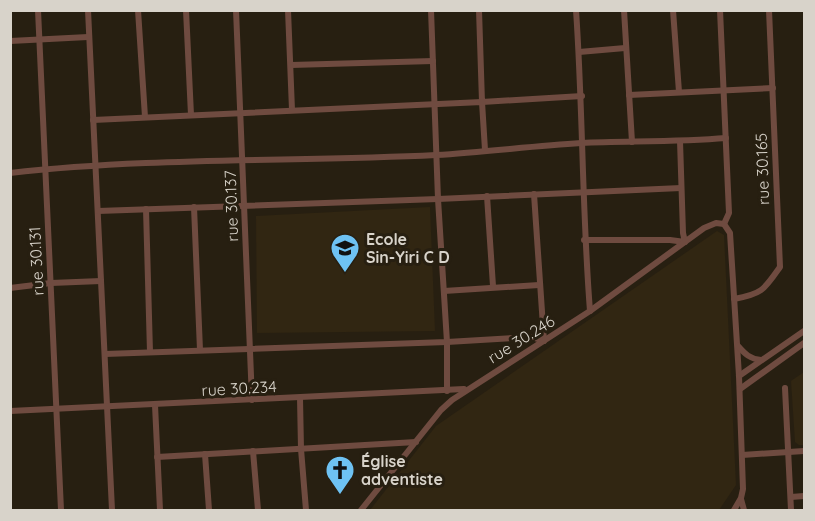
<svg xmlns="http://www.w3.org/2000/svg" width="815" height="521" font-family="Quicksand,sans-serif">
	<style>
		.built { fill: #312612 }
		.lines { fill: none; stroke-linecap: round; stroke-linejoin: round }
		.street { stroke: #6f4b40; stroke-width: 6 }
		.labels { text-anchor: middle; stroke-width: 6; stroke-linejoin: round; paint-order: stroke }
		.street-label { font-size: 16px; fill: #d8d3ca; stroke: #271f11 }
		.poi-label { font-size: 16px; font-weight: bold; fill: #d8d3ca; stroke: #271f11; text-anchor: start }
	</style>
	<rect width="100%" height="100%" fill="#271f11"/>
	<g class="built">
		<polygon points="430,207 435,331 257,333 256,216"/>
		<polygon points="717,231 724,235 736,485 719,510 370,510 436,426"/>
		<polygon points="804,372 804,445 799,445 795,442 791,381"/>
	</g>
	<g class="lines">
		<g class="street">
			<polyline points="38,10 61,510"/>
			<polyline points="88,10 112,510"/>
			<polyline points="138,10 145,117"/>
			<polyline points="186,10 191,115"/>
			<polyline points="236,10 252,400"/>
			<polyline points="288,10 292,110"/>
			<polyline points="431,10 438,199 447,342 447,391"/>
			<polyline points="479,10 482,102 582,96"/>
			<path d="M576 10C583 111 582 211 590 311"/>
			<polyline points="624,10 632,142"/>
			<polyline points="673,10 679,92"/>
			<polyline points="720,10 729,213 724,224"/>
			<polyline points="10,41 88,37"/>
			<polyline points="579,52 625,48"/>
			<polyline points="291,65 433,61"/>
			<polyline points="629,95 773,88"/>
			<polyline points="93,120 482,102 485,150"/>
			<path d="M10 173C152 157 295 162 436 155 485 152 533 146 581 143 629 141 678 142 726 138"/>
			<polyline points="487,196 493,286"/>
			<polyline points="194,207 200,350"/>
			<polyline points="146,209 150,352"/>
			<polyline points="98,211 438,199 681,188"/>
			<polyline points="724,224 730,233 739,376 743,489 741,498 734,510"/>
			<polyline points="584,240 670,240 685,242 683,233 680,141"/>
			<polyline points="10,288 51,283 101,281"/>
			<polyline points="444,291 539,285"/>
			<path d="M734 299C762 294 764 290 780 267L769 10"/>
			<path d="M738 346C745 354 750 359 761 360"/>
			<polyline points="105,354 447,342 531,337 544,341 534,194"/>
			<polyline points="739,376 804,331"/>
			<polyline points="785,388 791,510"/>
			<polyline points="740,389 804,343"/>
			<polyline points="300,398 301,449 306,510"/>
			<polyline points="155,405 160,510"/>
			<polyline points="10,411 464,389"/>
			<polyline points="253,451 258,510"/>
			<polyline points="205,454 209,510"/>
			<polyline points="742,455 804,451"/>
			<polyline points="157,457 416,442"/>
			<polyline points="791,497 804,496"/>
			<polyline points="741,499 744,510"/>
			<polyline points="361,510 441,410 452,400 590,311 704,228 716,223 724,224"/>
		</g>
	</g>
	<defs>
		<g id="school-pin" transform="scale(1.5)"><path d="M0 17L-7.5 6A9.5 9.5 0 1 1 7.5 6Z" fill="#6ec2f3" stroke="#271f11"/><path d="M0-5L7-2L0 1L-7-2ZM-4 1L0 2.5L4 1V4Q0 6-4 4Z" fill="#111"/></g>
		<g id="church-pin" transform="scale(1.5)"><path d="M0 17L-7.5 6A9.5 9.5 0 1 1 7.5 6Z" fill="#6ec2f3" stroke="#271f11"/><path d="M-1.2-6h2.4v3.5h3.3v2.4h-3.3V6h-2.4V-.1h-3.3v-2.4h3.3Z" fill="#111"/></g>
	</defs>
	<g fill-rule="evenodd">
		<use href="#school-pin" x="345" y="248"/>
		<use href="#church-pin" x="340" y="470"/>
	</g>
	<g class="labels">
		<g class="street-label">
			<text transform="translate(762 169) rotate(-92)" y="6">rue 30.165</text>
			<text transform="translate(231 206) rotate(-92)" y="6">rue 30.137</text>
			<text transform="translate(36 261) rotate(-93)" y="6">rue 30.131</text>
			<text transform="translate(521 339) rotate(-32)" y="6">rue 30.246</text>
			<text transform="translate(239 388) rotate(-3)" y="6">rue 30.234</text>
		</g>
		<g class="poi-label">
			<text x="366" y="245">Ecole<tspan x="366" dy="18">Sin-Yiri C D</tspan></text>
			<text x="361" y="467">Église<tspan x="361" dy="18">adventiste</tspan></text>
		</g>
	</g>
	<rect width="815" height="521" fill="none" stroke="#d8d3ca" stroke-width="24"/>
</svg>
